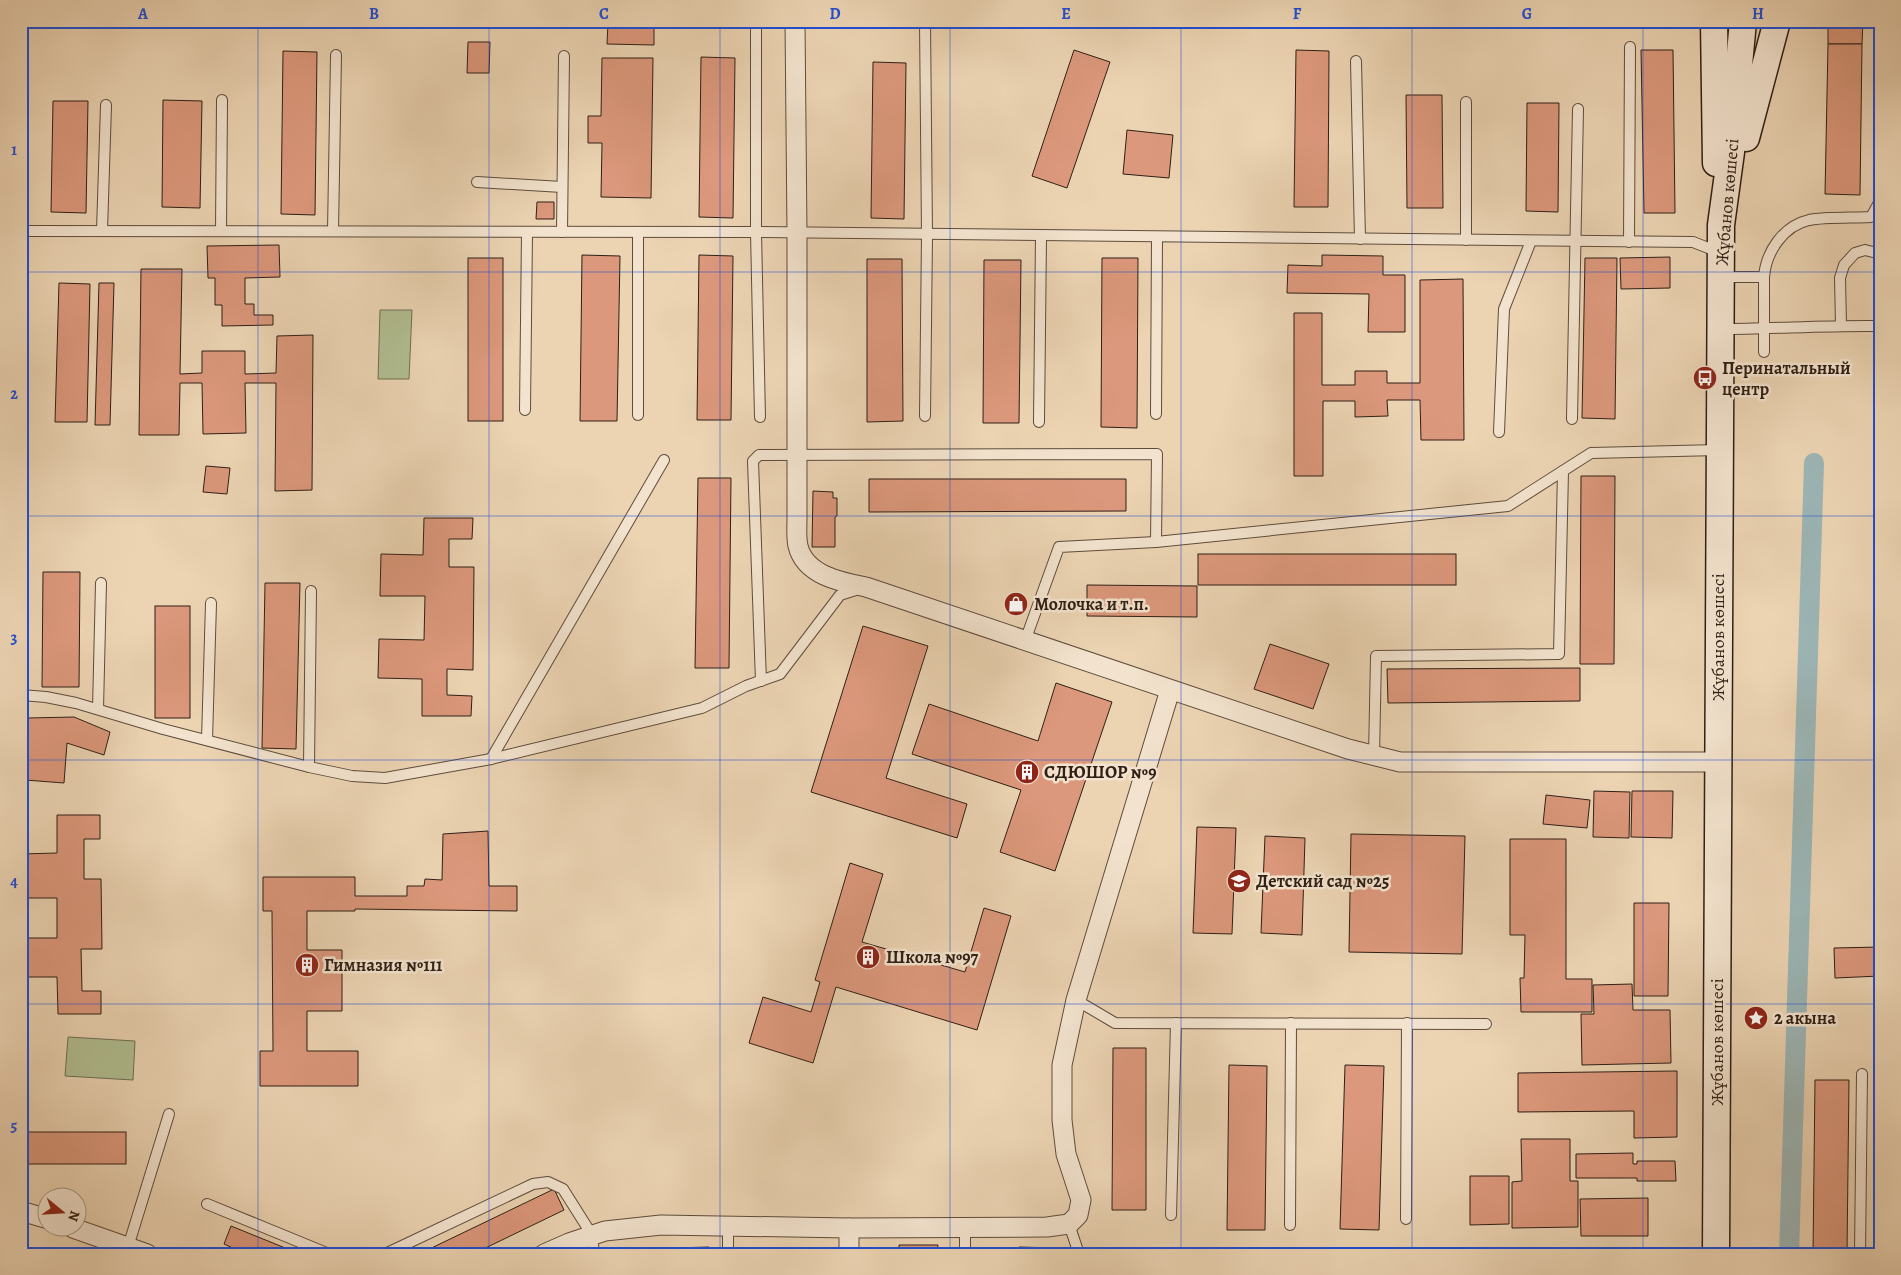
<svg xmlns="http://www.w3.org/2000/svg" width="1901" height="1275" font-family="Alegreya,serif">
	<style>
		.green { fill: #b1be91; stroke: #706e53 }
		.lines { fill: none; stroke-linecap: round; stroke-linejoin: round }
		.canal { stroke: #9cb6b6; stroke-width: 20 }
		.building { fill: #dc987c; stroke: #2f1f15 }
		.service-casing { stroke: #5e4c3c; stroke-width: 12 }
		.minor-casing { stroke: #5e4c3c; stroke-width: 21 }
		.secondary-casing { stroke: #2f1f15; stroke-width: 29 }
		.service { stroke: #f3e3ce; stroke-width: 10 }
		.minor { stroke: #f3e3ce; stroke-width: 19 }
		.secondary { stroke: #f3e3ce; stroke-width: 26 }
		.grid { fill: none; stroke: #1d4ed8; stroke-width: 1; stroke-opacity: 0.55 }
		.labels { text-anchor: middle; stroke-width: 5; stroke-linejoin: round; paint-order: stroke }
		.street-label { font-size: 18px; fill: #2f1f15; stroke: #f3e3ce }
		.poi-label { font-size: 18px; font-weight: bold; fill: #2f1f15; stroke: #f3e3ce; text-anchor: start }
		.neatline { fill: none; stroke: #1d4ed8; stroke-width: 2 }
		.grid-label { font-size: 16px; text-anchor: middle; font-weight: bold; fill: #1d4ed8 }
	</style>
	<rect width="100%" height="100%" fill="#ecd4b3"/>
	<filter id="stains"><feTurbulence type="fractalNoise" baseFrequency=".004" numOctaves="4"/><feColorMatrix values="0 0 0 0 .2 0 0 0 0 .09 0 0 0 0 .02 0 0 0 .5 -.17"/></filter>
	<radialGradient id="worn" r=".72"><stop offset=".6" stop-color="#630" stop-opacity="0"/><stop offset="1" stop-color="#630" stop-opacity=".3"/></radialGradient>
	<g class="green">
		<polygon points="380,310 412,310 409,379 378,379"/>
		<polygon points="68,1037 135,1041 133,1080 65,1076"/>
	</g>
	<g class="lines">
		<polyline class="canal" points="1789,1254 1814,463"/>
	</g>
	<g class="building">
		<polygon points="1828,21 1863,21 1862,44 1828,44"/>
		<polygon points="608,23 654,24 654,45 607,44"/>
		<polygon points="468,42 490,42 489,73 467,73"/>
		<polygon points="1828,44 1862,44 1860,195 1825,194"/>
		<polygon points="1074,50 1110,62 1067,188 1032,176"/>
		<polygon points="1296,50 1329,51 1328,207 1294,207"/>
		<polygon points="1641,50 1673,50 1675,213 1644,213"/>
		<polygon points="283,51 317,52 315,215 281,214"/>
		<polygon points="701,57 735,58 733,218 699,217"/>
		<polygon points="602,58 653,58 651,198 601,197 602,143 588,143 588,116 601,116"/>
		<polygon points="873,62 906,63 904,219 871,218"/>
		<polygon points="1406,95 1442,95 1443,208 1407,208"/>
		<polygon points="163,100 202,101 200,208 162,207"/>
		<polygon points="53,101 88,101 86,213 51,212"/>
		<polygon points="1527,103 1559,103 1558,212 1526,211"/>
		<polygon points="1127,130 1173,135 1169,178 1123,174"/>
		<polygon points="537,202 554,202 554,219 536,219"/>
		<polygon points="279,245 280,277 245,278 245,304 254,304 254,315 273,315 273,325 222,326 222,305 215,305 215,278 208,278 207,246"/>
		<polygon points="582,255 620,256 617,421 580,421"/>
		<polygon points="699,255 733,256 731,420 697,420"/>
		<polygon points="1322,255 1383,256 1383,275 1405,275 1405,332 1368,332 1369,294 1287,293 1288,265 1322,266"/>
		<polygon points="1670,257 1670,288 1621,289 1620,258"/>
		<rect x="468" y="258" width="35" height="163"/>
		<polygon points="1102,258 1138,258 1137,428 1101,427"/>
		<polygon points="1585,258 1617,258 1615,419 1582,418"/>
		<polygon points="867,259 902,259 903,421 867,422"/>
		<polygon points="984,260 1021,260 1019,423 983,423"/>
		<polygon points="141,269 182,269 180,374 202,373 202,351 245,351 245,374 276,373 277,336 313,335 312,490 275,491 276,383 245,383 246,433 203,434 202,383 180,383 179,435 139,435"/>
		<polygon points="1463,279 1464,440 1421,440 1420,400 1387,400 1388,416 1355,417 1355,401 1323,401 1323,476 1294,476 1294,313 1322,313 1322,385 1355,385 1355,371 1387,371 1387,383 1420,383 1420,280"/>
		<polygon points="59,283 90,284 87,422 55,422"/>
		<polygon points="99,283 114,283 110,425 95,425"/>
		<polygon points="206,466 230,468 227,494 203,492"/>
		<polygon points="1581,476 1615,476 1614,664 1580,664"/>
		<polygon points="698,478 731,478 729,668 695,668"/>
		<polygon points="869,479 1126,479 1126,511 869,512"/>
		<polygon points="813,491 833,492 833,498 837,498 837,516 835,517 835,547 812,547"/>
		<polygon points="424,518 473,518 472,539 449,539 449,567 474,567 473,670 447,669 447,695 472,696 471,716 422,716 422,679 378,678 379,639 424,640 425,596 380,596 381,554 423,555"/>
		<rect x="1198" y="554" width="258" height="31"/>
		<polygon points="43,572 80,572 79,687 42,687"/>
		<polygon points="265,583 300,583 296,749 262,748"/>
		<polygon points="1087,585 1197,586 1197,617 1087,616"/>
		<rect x="155" y="606" width="35" height="112"/>
		<polygon points="863,626 928,646 886,778 967,804 957,838 811,792"/>
		<polygon points="1270,644 1329,664 1313,709 1254,689"/>
		<polygon points="1580,668 1580,701 1388,703 1387,669"/>
		<polygon points="1056,683 1112,702 1055,871 1000,852 1021,790 912,754 929,704 1038,741"/>
		<polygon points="74,717 110,732 104,755 67,743 64,783 25,780 28,718"/>
		<polygon points="1594,791 1630,792 1629,838 1593,837"/>
		<polygon points="1632,791 1673,791 1672,838 1631,837"/>
		<polygon points="1546,795 1590,800 1587,828 1543,824"/>
		<polygon points="57,815 100,815 100,839 84,839 84,879 101,879 102,949 81,949 82,991 101,991 101,1014 58,1014 57,977 21,977 21,938 57,938 57,898 21,898 21,854 57,853"/>
		<polygon points="1197,827 1236,828 1232,934 1193,933"/>
		<polygon points="488,831 489,886 517,886 517,911 355,909 355,911 307,911 307,950 342,950 342,1011 307,1011 307,1051 358,1051 358,1086 260,1086 260,1051 273,1051 272,911 263,911 263,877 355,877 355,896 407,896 407,886 424,886 425,879 442,880 443,834"/>
		<polygon points="1351,834 1465,836 1462,954 1349,952"/>
		<polygon points="1265,836 1305,838 1302,935 1261,933"/>
		<polygon points="1510,839 1566,839 1566,979 1592,979 1592,1012 1521,1012 1520,978 1524,978 1525,935 1510,935"/>
		<polygon points="850,863 883,874 862,942 965,972 984,908 1011,916 977,1030 836,987 813,1063 749,1043 763,997 811,1012 820,982 815,980"/>
		<polygon points="1634,903 1669,903 1668,996 1634,996"/>
		<polygon points="1880,947 1880,976 1835,978 1834,948"/>
		<polygon points="1632,984 1633,1010 1670,1010 1671,1063 1582,1065 1581,1014 1594,1014 1593,985"/>
		<polygon points="1113,1048 1146,1048 1146,1210 1112,1210"/>
		<polygon points="1229,1065 1267,1066 1265,1230 1227,1230"/>
		<polygon points="1345,1065 1384,1066 1379,1230 1340,1229"/>
		<polygon points="1677,1071 1677,1137 1634,1138 1634,1111 1518,1112 1518,1073"/>
		<polygon points="1815,1080 1849,1080 1847,1254 1813,1254"/>
		<rect x="21" y="1132" width="105" height="32"/>
		<polygon points="1521,1139 1570,1139 1570,1181 1578,1181 1578,1227 1512,1228 1512,1182 1522,1181"/>
		<polygon points="1633,1153 1633,1164 1637,1164 1637,1161 1675,1161 1676,1181 1637,1181 1637,1178 1576,1178 1576,1154"/>
		<polygon points="1470,1176 1509,1176 1509,1224 1470,1225"/>
		<polygon points="554,1189 564,1210 473,1254 419,1254"/>
		<polygon points="1648,1198 1648,1236 1581,1236 1580,1199"/>
		<polygon points="231,1226 300,1254 246,1254 224,1244"/>
		<polygon points="899,1245 938,1245 937,1254 899,1254"/>
		<polygon points="709,1247 709,1254 674,1254 674,1248"/>
		<polygon points="1019,1247 1056,1248 1056,1254 1019,1254"/>
		<rect x="788" y="1248" width="33" height="6"/>
	</g>
	<g class="lines">
		<g class="service-casing">
			<g id="service">
				<polyline points="756,21 756,232 760,417"/>
				<polyline points="1356,61 1360,239"/>
				<polyline points="1466,102 1466,240"/>
				<polyline points="477,182 562,187"/>
				<polyline points="21,231 756,232 1693,242 1721,253"/>
				<polyline points="102,231 106,105"/>
				<polyline points="221,231 222,100"/>
				<polyline points="333,231 336,55"/>
				<polyline points="562,232 564,56"/>
				<polyline points="638,232 638,415"/>
				<polyline points="1629,242 1630,47"/>
				<polyline points="1720,277 1764,277"/>
				<polyline points="1841,325 1840,278 1844,265 1855,253 1865,250 1877,253 1880,258"/>
				<path d="M1721 329C1774 329 1827 325 1880 326"/>
				<path d="M1764 352V277C1766 252 1783 226 1809 220 1824 217 1854 218 1871 217L1880 201"/>
				<polyline points="525,410 527,232"/>
				<polyline points="1156,414 1157,237"/>
				<polyline points="925,416 927,235 925,21"/>
				<polyline points="1572,419 1578,109"/>
				<polyline points="1039,422 1041,236"/>
				<polyline points="1499,432 1504,309 1531,241"/>
				<polyline points="1025,641 1059,547 1156,542 1508,506 1591,453 1719,450"/>
				<polyline points="761,681 753,461 759,455 1157,454 1156,542"/>
				<polyline points="21,695 46,697 76,703 163,729 309,767 352,776 385,778 491,759 702,708 746,686 780,674 840,595 859,589"/>
				<polyline points="98,709 101,583"/>
				<polyline points="207,740 211,603"/>
				<polyline points="1374,756 1376,656 1559,654 1563,471"/>
				<polyline points="491,759 664,460"/>
				<polyline points="309,767 311,591"/>
				<polyline points="1076,1000 1115,1023 1486,1024"/>
				<polyline points="207,1204 329,1254"/>
				<polyline points="1171,1215 1176,1023"/>
				<polyline points="1406,1219 1407,1023"/>
				<polyline points="1069,1224 1079,1254"/>
				<polyline points="1290,1225 1291,1023"/>
				<polyline points="128,1247 169,1114"/>
				<polyline points="385,1254 533,1184 548,1182 563,1189 592,1235 594,1254"/>
				<polyline points="728,1254 728,1226"/>
				<polyline points="965,1254 965,1227"/>
				<polyline points="1860,1254 1862,1074"/>
			</g>
		</g>
		<g class="minor-casing">
			<g id="minor">
				<path d="M795 21 797 234V518C797 527 796 537 798 546 805 575 840 582 866 587L1348 749 1400 762H1717"/>
				<polyline points="21,1211 48,1219"/>
				<polyline points="73,1228 147,1254"/>
				<polyline points="544,1254 569,1243 605,1231 661,1225 849,1228 1047,1227 1069,1224 1078,1215 1081,1200 1066,1154 1062,1120 1062,1065 1076,1000 1170,690"/>
				<polyline points="849,1254 849,1228"/>
			</g>
		</g>
		<g class="secondary-casing">
			<g id="secondary">
				<polyline points="1714,21 1716,163"/>
				<polyline points="1746,138 1777,21"/>
				<polyline points="1716,1254 1721,225 1731,152 1743,21"/>
			</g>
		</g>
		<use href="#service" class="service"/>
		<use href="#minor" class="minor"/>
		<use href="#secondary" class="secondary"/>
	</g>
	<path class="grid" d="M258 21V1254M489 21V1254M720 21V1254M950 21V1254M1181 21V1254M1412 21V1254M1643 21V1254M21 272H1880M21 516H1880M21 760H1880M21 1004H1880"/>
	<defs>
		<g id="bus-disc" transform="scale(1.25)"><circle r="9.5" fill="#8f2418" stroke="#f3e3ce"/><path d="M-5-6H5V4H4V6H2V4H-2V6H-4V4H-5ZM-3.5-4V0h7V-4ZM-3.5 1.2v1.5H-2V1.2ZM2 1.2v1.5H3.5V1.2Z" fill="#fff"/></g>
		<g id="shop-disc" transform="scale(1.25)"><circle r="9.5" fill="#8f2418" stroke="#f3e3ce"/><path d="M-5-2.5h2.3a2.7 3.5 0 0 1 5.4 0H5L5.5 6h-11ZM-1.5-2.5h3a1.5 2.3 0 0 0-3 0Z" fill="#fff"/></g>
		<g id="building-disc" transform="scale(1.25)"><circle r="9.5" fill="#8f2418" stroke="#f3e3ce"/><path d="M-4-6H4V6H1V3H-1V6H-4ZM-2.5-4.3h1.7v1.8h-1.7ZM.8-4.3h1.7v1.8H.8ZM-2.5-1h1.7V.8h-1.7ZM.8-1h1.7V.8H.8Z" fill="#fff"/></g>
		<g id="school-disc" transform="scale(1.25)"><circle r="9.5" fill="#8f2418" stroke="#f3e3ce"/><path d="M0-5L7-2L0 1L-7-2ZM-4 1L0 2.5L4 1V4Q0 6-4 4Z" fill="#fff"/></g>
		<g id="sight-disc" transform="scale(1.25)"><circle r="9.5" fill="#8f2418" stroke="#f3e3ce"/><path d="M0-6L1.8-2.2L6-1.7L2.9 1.2L3.7 5.4L0 3.3L-3.7 5.4L-2.9 1.2L-6-1.7L-1.8-2.2Z" fill="#fff"/></g>
	</defs>
	<g fill-rule="evenodd">
		<use href="#bus-disc" x="1705" y="378"/>
		<use href="#shop-disc" x="1016" y="604"/>
		<use href="#building-disc" x="1027" y="772"/>
		<use href="#school-disc" x="1239" y="881"/>
		<use href="#building-disc" x="868" y="957"/>
		<use href="#building-disc" x="307" y="965"/>
		<use href="#sight-disc" x="1756" y="1018"/>
	</g>
	<g class="labels">
		<g class="street-label">
			<text transform="translate(1727 202) rotate(-85)" y="6">Жұбанов көшесі</text>
			<text transform="translate(1718 637) rotate(-90)" y="6">Жұбанов көшесі</text>
			<text transform="translate(1717 1042) rotate(-90)" y="6">Жұбанов көшесі</text>
		</g>
		<g class="poi-label">
			<text x="1722" y="374">Перинатальный<tspan x="1722" dy="21">центр</tspan></text>
			<text x="1034" y="610">Молочка и т.п.</text>
			<text x="1044" y="778">СДЮШОР №9</text>
			<text x="1256" y="887">Детский сад №25</text>
			<text x="886" y="963">Школа №97</text>
			<text x="324" y="971">Гимназия №111</text>
			<text x="1774" y="1024">2 акына</text>
		</g>
	</g>
	<rect width="1901" height="1275" fill="none" stroke="#ecd4b3" stroke-width="55"/>
	<g transform="translate(62 1212) rotate(108)"><circle r="24" fill="#f3e3ce" stroke="#a59584"/>
	<path d="M0-4L9 19L0 12L-9 19Z" fill="#8f2418"/>
	<text y="-8" font-size="14" font-weight="bold" text-anchor="middle" fill="#2f1f15">N</text>
	</g>
	<rect x="28" y="28" width="1846" height="1220" class="neatline"/>
	<g class="grid-label">
		<text x="143" y="19">A</text>
		<text x="374" y="19">B</text>
		<text x="604" y="19">C</text>
		<text x="835" y="19">D</text>
		<text x="1066" y="19">E</text>
		<text x="1297" y="19">F</text>
		<text x="1527" y="19">G</text>
		<text x="1758" y="19">H</text>
		<text x="14" y="155">1</text>
		<text x="14" y="399">2</text>
		<text x="14" y="643">3</text>
		<text x="14" y="887">4</text>
		<text x="14" y="1131">5</text>
	</g>
	<rect width="100%" height="100%" filter="url(#stains)"/>
	<rect width="100%" height="100%" fill="url(#worn)"/>
</svg>
